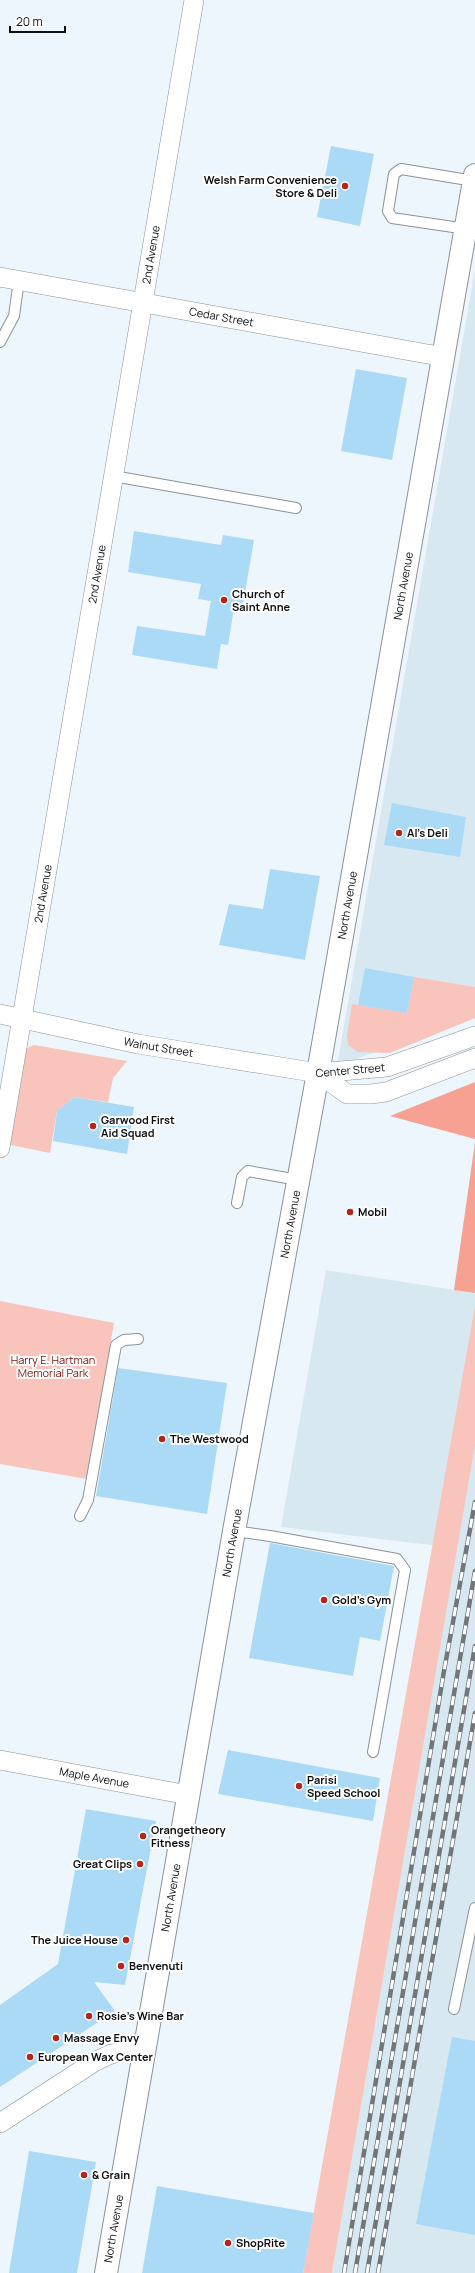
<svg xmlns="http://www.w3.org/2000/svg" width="475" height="2273" font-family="Manrope,sans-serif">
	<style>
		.built { fill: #d8e8f1 }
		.green { fill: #f8c4bb }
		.forest { fill: #f7a192 }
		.building { fill: #abdaf7 }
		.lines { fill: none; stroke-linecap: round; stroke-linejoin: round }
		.lane-casing { stroke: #8b9398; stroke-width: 12 }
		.street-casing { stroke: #8b9398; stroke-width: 20 }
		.secondary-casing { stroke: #8b9398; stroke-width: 24 }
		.lane { stroke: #fff; stroke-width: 10 }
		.street { stroke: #fff; stroke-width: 19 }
		.secondary { stroke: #fff; stroke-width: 22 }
		.rail-casing { stroke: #70767a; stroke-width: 4.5 }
		.rail { stroke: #fff; stroke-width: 3; stroke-dasharray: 9; stroke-linecap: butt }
		.poi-dot { fill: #b42618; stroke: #fff; stroke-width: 1.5 }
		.labels { text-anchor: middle; stroke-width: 4; stroke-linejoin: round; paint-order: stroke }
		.poi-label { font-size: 11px; font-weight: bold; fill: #0c0f11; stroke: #fff; text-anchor: start }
		.street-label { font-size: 11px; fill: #0c0f11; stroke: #fff }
		.park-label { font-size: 11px; fill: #7b170d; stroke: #fff }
	</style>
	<rect width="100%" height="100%" fill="#edf6fc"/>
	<g class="built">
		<polygon points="475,269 475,1016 337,1066"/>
		<polygon points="326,1270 475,1293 475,2273 332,2273 455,1548 281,1527"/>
	</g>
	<g class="green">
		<polygon points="414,977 475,987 475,1018 390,1053 358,1052 348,1045 347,1036 352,1004 407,1013"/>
		<polygon points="34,1045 127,1061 113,1078 108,1102 74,1097 57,1111 50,1153 6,1144 25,1049"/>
		<polygon points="0,1301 114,1323 87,1479 0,1464"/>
		<polygon points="475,1306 475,1445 332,2273 303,2273"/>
	</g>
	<g class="forest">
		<polygon points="475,1082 475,1139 390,1116"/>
		<polygon points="475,1142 475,1293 454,1290"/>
	</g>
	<g class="building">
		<polygon points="331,146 374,154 360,226 317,217"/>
		<polygon points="356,369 407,378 392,460 341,451"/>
		<polygon points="134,531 221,545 223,535 254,540 242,610 234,608 228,645 221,644 217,669 132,655 137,626 205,636 211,601 198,599 201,584 128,572"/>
		<polygon points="392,803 466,817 460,857 384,845"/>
		<polygon points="270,869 320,876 305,960 219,945 229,904 263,909"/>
		<polygon points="365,968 414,977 407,1013 358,1005"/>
		<polygon points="74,1097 134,1107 127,1154 53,1141 57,1111"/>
		<polygon points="118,1368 227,1383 207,1514 96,1496"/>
		<polygon points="270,1543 394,1566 380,1641 360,1637 353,1676 249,1658"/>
		<polygon points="228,1750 380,1778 373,1821 218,1794"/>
		<polygon points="86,1809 156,1821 125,1985 94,1982 115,2011 0,2087 0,2005 58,1964"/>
		<polygon points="452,2037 475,2041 475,2235 416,2224"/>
		<polygon points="29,2151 96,2162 77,2273 9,2273"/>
		<polygon points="157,2186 314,2213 303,2273 142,2273"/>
	</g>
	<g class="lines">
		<g class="lane-casing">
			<g id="lane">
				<polyline points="467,229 392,218 388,211 394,174 401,169 474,181"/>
				<polyline points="0,342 14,316 19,280"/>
				<polyline points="113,476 296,508"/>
				<polyline points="237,1203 242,1177 248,1171 298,1180"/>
				<polyline points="80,1516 88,1500 116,1345 124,1340 138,1339"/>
				<polyline points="234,1531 270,1536 397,1559 405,1570 373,1752"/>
				<polyline points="454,2009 475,1908"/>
			</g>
		</g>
		<g class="street-casing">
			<g id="street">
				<path id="s1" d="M0 277 444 357"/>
				<path id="s2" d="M0 1014 138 1044 318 1073 387 1067 475 1036"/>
				<polyline points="318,1073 347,1094 371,1094 386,1092 475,1058"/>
				<path id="s3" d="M0 1148 194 0"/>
				<path id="s4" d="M0 1760 188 1795"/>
				<polyline points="0,2123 94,2062 111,2054 145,2048"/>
			</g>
		</g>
		<g class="secondary-casing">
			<g id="secondary">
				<path id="s5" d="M106 2273 234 1531 318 1073 475 175"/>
			</g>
		</g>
		<use href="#lane" class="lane"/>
		<use href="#street" class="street"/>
		<use href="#secondary" class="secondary"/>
		<g class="rail-casing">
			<g id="rail">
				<polyline points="344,2273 444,1671 475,1502"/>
				<polyline points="355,2273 475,1571"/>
				<polyline points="367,2273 475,1646"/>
				<polyline points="378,2273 475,1713"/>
			</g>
		</g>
		<use href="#rail" class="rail"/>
	</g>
	<g class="poi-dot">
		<circle cx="345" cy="186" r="4"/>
		<circle cx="224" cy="600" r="4"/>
		<circle cx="399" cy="833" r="4"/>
		<circle cx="93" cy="1126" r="4"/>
		<circle cx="350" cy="1212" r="4"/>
		<circle cx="162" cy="1439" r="4"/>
		<circle cx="324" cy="1600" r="4"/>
		<circle cx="299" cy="1786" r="4"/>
		<circle cx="143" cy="1836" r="4"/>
		<circle cx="140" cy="1864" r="4"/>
		<circle cx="126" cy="1940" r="4"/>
		<circle cx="121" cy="1966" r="4"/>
		<circle cx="89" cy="2016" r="4"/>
		<circle cx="56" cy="2038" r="4"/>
		<circle cx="30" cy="2057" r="4"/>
		<circle cx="84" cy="2175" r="4"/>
		<circle cx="228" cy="2243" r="4"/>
	</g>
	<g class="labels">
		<g class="poi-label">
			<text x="337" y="184" text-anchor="end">Welsh Farm Convenience<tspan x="337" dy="13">Store &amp; Deli</tspan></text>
			<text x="232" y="598">Church of<tspan x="232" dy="13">Saint Anne</tspan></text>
			<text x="407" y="837">Al's Deli</text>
			<text x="101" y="1124">Garwood First<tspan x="101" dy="13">Aid Squad</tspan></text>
			<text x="358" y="1216">Mobil</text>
			<text x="170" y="1443">The Westwood</text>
			<text x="332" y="1604">Gold's Gym</text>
			<text x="307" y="1784">Parisi<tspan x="307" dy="13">Speed School</tspan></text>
			<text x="151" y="1834">Orangetheory<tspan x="151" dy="13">Fitness</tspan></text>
			<text x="132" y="1868" text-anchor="end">Great Clips</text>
			<text x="118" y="1944" text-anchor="end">The Juice House</text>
			<text x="129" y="1970">Benvenuti</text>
			<text x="97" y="2020">Rosie's Wine Bar</text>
			<text x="64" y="2042">Massage Envy</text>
			<text x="38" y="2061">European Wax Center</text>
			<text x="92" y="2179">&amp; Grain</text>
			<text x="236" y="2247">ShopRite</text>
		</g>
		<g class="street-label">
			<text dy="4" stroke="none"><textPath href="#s3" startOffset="906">2nd Avenue</textPath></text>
			<text dy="4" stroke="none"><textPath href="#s1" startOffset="225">Cedar Street</textPath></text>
			<text dy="4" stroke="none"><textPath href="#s3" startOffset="582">2nd Avenue</textPath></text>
			<text dy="4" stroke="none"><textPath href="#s5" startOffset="1713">North Avenue</textPath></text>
			<text dy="4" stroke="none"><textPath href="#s3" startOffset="258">2nd Avenue</textPath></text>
			<text dy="4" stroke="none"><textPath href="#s5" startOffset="1389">North Avenue</textPath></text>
			<text dy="4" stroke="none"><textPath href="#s2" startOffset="162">Walnut Street</textPath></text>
			<text dy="4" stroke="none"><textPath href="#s2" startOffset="356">Center Street</textPath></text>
			<text dy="4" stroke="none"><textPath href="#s5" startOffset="1065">North Avenue</textPath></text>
			<text dy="4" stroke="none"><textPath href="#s5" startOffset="741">North Avenue</textPath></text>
			<text dy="4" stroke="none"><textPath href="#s4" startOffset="96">Maple Avenue</textPath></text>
			<text dy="4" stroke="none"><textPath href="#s5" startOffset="381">North Avenue</textPath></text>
			<text dy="4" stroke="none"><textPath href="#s5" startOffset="45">North Avenue</textPath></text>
		</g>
		<g class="park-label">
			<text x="53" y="1364">Harry E. Hartman<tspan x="53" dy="13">Memorial Park</tspan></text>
		</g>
	</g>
	<path d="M10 26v6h55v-6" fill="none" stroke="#0c0f11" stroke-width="2"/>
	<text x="16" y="26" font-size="12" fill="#0c0f11" stroke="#ffffff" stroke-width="3" paint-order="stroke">20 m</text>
</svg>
